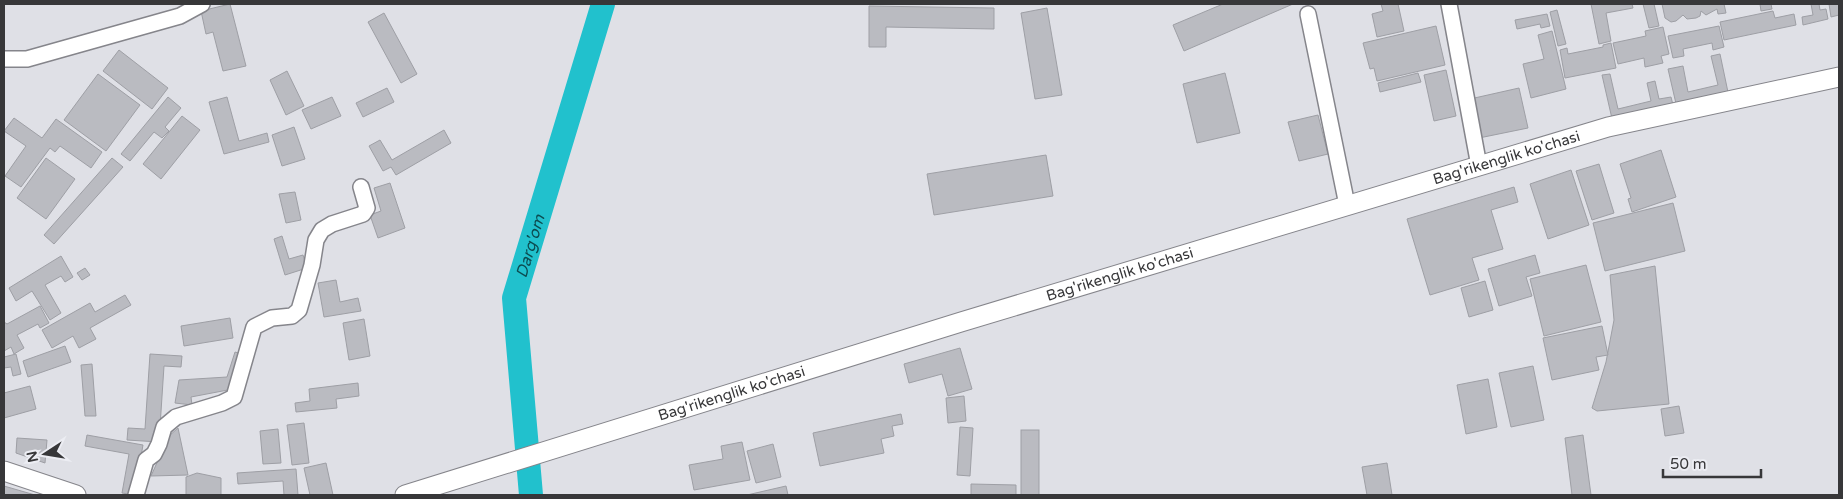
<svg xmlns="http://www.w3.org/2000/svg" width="1843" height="499" font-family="'Varela Round',sans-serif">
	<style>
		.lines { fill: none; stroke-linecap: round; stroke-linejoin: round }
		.river { stroke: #21c1cd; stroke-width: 24 }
		.building { fill: #babbc1; stroke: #9e9fa5 }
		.minor-casing { stroke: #85858b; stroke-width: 18 }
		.major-casing { stroke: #85858b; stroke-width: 21 }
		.minor { stroke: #fff; stroke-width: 15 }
		.major { stroke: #fff; stroke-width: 19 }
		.labels { text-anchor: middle; stroke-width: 4; stroke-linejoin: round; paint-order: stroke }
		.street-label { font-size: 15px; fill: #373739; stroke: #ecedf3 }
		.water-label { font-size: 16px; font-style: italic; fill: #0c4c51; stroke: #ecedf3 }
	</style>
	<rect width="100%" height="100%" fill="#dfe0e6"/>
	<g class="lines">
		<path class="river" id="s1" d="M531 495 514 298 603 4"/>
	</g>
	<g class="building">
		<polygon points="230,4 246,66 223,71 213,32 206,34 201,11"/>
		<polygon points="1223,4 1293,4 1184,51 1173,25"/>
		<polygon points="1381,4 1398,4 1404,31 1377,37 1372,14 1383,11"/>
		<polygon points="1591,4 1632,4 1633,8 1606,13 1611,41 1599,44"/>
		<polygon points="1643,4 1654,4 1659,26 1649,28"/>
		<polygon points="1662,4 1724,4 1726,13 1718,14 1717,9 1706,15 1701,11 1700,16 1696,18 1687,19 1683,15 1676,21 1671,22 1665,18"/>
		<polygon points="1760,4 1771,4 1772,9 1761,11"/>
		<polygon points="1811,4 1819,4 1820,10 1826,9 1828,19 1803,25 1802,17 1813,15"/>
		<polygon points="1829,4 1839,4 1839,15 1831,17"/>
		<polygon points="869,6 994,8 994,29 886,27 886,47 869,47"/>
		<polygon points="1047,8 1062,95 1035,99 1021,13"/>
		<polygon points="1557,10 1566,44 1558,46 1550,12"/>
		<polygon points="1773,11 1775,18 1794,14 1796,25 1724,40 1720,22"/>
		<polygon points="384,13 417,74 401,83 368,22"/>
		<polygon points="1547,14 1550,26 1541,28 1540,24 1517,29 1515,20"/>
		<polygon points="1436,26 1445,65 1377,81 1374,68 1370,69 1363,43"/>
		<polygon points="1719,26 1724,47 1713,50 1712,43 1683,49 1684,56 1673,58 1668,36"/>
		<polygon points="1663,27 1669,54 1661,56 1663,63 1645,67 1644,58 1618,64 1613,43 1646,36 1645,31"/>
		<polygon points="1552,31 1566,89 1531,98 1523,64 1544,59 1538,35"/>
		<polygon points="1611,43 1616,68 1565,78 1560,50 1567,48 1568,54 1603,47 1603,45"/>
		<polygon points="119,50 168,88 152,109 103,71"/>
		<polygon points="1720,54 1729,97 1677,108 1668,69 1683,66 1688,92 1718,85 1711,56"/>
		<polygon points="1446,70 1456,116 1434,121 1424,75"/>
		<polygon points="287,71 304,106 286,115 270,80"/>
		<polygon points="1225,73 1240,133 1197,143 1183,84"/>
		<polygon points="1418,73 1421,82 1380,92 1378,83"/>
		<polygon points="98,74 140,105 106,151 64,120"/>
		<polygon points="1610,74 1618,109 1651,101 1647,83 1655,81 1659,99 1671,97 1674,109 1613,123 1602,75"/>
		<polygon points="387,88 394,102 363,117 356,103"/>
		<polygon points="1519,88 1528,128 1479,138 1470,99"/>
		<polygon points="168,97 181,108 165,127 169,131 162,138 154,132 130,161 121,154"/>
		<polygon points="227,97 239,141 267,133 269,142 224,154 209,102"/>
		<polygon points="332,97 341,116 311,129 302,110"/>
		<polygon points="1318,115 1328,154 1299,161 1288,122"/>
		<polygon points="182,116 200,130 161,179 143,164"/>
		<polygon points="14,118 42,138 56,119 102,152 91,168 60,146 55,152 50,148 21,187 5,176 26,146 4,131"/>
		<polygon points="294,127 305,159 282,166 272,135"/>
		<polygon points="444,130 451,143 396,175 391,167 383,171 369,146 380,140 392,160"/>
		<polygon points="1661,150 1676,197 1632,212 1628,199 1631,198 1620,164"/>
		<polygon points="1046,155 1053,196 934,215 927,174"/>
		<polygon points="46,158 75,179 46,219 17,198"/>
		<polygon points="112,158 123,167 54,244 44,235"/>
		<polygon points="1599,164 1614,213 1592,220 1576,171"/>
		<polygon points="1571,170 1589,225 1548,239 1530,184"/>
		<polygon points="390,183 405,228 378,238 370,215 381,211 374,188"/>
		<polygon points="1514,187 1518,202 1491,210 1503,249 1472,258 1479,280 1430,295 1407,219"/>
		<polygon points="295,192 301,220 286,223 279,194"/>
		<polygon points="1673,203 1685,251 1605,271 1593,223"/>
		<polygon points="282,236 289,259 303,255 307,268 285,275 274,239"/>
		<polygon points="1535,255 1540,273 1526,277 1532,296 1499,306 1488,269"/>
		<polygon points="61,256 73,277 65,282 61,276 45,285 61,313 50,320 32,291 16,301 9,288"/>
		<polygon points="1586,265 1601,322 1544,336 1530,279"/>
		<polygon points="1655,266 1669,404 1597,411 1592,408 1606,362 1614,320 1610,275"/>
		<polygon points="85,268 90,275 82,280 77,273"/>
		<polygon points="336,280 340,302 358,298 361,311 324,317 318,283"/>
		<polygon points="1485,281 1493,310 1469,317 1461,288"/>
		<polygon points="125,295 131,305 90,328 96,339 79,348 73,336 52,348 42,330 90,303 95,312"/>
		<polygon points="40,306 49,323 40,328 38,324 17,335 24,348 14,354 11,347 4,351 4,322 7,324"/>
		<polygon points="230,318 233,338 184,346 181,326"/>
		<polygon points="364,319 370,356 349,360 343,323"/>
		<polygon points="1602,326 1608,355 1596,357 1599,370 1552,380 1543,338"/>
		<polygon points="65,346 71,362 28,377 23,361"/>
		<polygon points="960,348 972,389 948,396 942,374 909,383 904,364"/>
		<polygon points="235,352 245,355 233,389 191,397 192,405 175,403 179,380 227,377"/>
		<polygon points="16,354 21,374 13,376 11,367 4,368 4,357"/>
		<polygon points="150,354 182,356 181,367 164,366 159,442 127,440 128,428 145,429"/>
		<polygon points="92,364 96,416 85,416 81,365"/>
		<polygon points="1533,366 1544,420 1511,427 1499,373"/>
		<polygon points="1488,379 1497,427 1466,434 1457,385"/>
		<polygon points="358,383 359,396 336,399 337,408 296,412 295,403 310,401 309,389"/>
		<polygon points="30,386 36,409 4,418 4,393"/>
		<polygon points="964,396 966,421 948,423 946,398"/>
		<polygon points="1679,406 1684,433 1665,436 1661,409"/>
		<polygon points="901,414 903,424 892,426 894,436 881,439 884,453 820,466 813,433"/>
		<polygon points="304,423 309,463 292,465 287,425"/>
		<polygon points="960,427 973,428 970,476 957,475"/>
		<polygon points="178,428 188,475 151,476 169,436"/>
		<polygon points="278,429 281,463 263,464 260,431"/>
		<rect x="1021" y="430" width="18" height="65"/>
		<polygon points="87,435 143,445 134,495 122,493 129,454 85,446"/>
		<polygon points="1583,435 1591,495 1572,495 1565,438"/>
		<polygon points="17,438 47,440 45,463 16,453"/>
		<polygon points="742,442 750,480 694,490 689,465 723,459 721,446"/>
		<polygon points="773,444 781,477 756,483 747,451"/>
		<polygon points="326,463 333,495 310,495 304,468"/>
		<polygon points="1387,463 1392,495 1367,495 1362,467"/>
		<polygon points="296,469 298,495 284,495 283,481 238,484 237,473"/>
		<polygon points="197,473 221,478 221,495 186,495 186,477"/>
		<polygon points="971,484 1016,485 1016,495 971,495"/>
		<polygon points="4,486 35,495 4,495"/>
		<polygon points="786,486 788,495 747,495"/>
	</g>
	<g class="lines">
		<g class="minor-casing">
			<g id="minor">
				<polyline points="1449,4 1479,166"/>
				<polyline points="1308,14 1347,205"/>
				<polyline points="4,59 27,59 180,16 202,4"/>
				<polyline points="136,495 146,460 154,454 159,444 164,427 176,417 222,403 234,397 254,327 272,318 292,316 299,310 312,265 316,240 322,230 332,224 363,214 367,208 361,187"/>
			</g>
		</g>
		<g class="major-casing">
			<g id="major">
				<polyline points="4,471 76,495"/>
				<path id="s2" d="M405 495 961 322 1608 127 1839 77"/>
			</g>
		</g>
		<use href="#minor" class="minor"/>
		<use href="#major" class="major"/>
	</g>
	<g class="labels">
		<g class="street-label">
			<text dy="5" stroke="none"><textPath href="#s2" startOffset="1152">Bag'rikenglik ko'chasi</textPath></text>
			<text dy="5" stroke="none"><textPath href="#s2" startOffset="748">Bag'rikenglik ko'chasi</textPath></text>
			<text dy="5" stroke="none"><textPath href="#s2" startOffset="342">Bag'rikenglik ko'chasi</textPath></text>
		</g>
		<g class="water-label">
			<text dy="6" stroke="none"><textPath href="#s1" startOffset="252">Darg'om</textPath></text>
		</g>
	</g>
	<rect width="1843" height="499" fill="none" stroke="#373739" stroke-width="10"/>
	<g transform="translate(45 454) rotate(258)" stroke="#ecedf3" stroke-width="4" paint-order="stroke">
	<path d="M0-4L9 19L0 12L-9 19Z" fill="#373739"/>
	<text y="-8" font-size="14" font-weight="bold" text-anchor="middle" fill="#373739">N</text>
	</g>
	<path d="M1663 469v8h98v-8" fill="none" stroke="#373739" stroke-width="2.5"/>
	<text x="1670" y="469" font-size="15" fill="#373739" stroke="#ecedf3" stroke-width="4" paint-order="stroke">50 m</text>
</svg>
